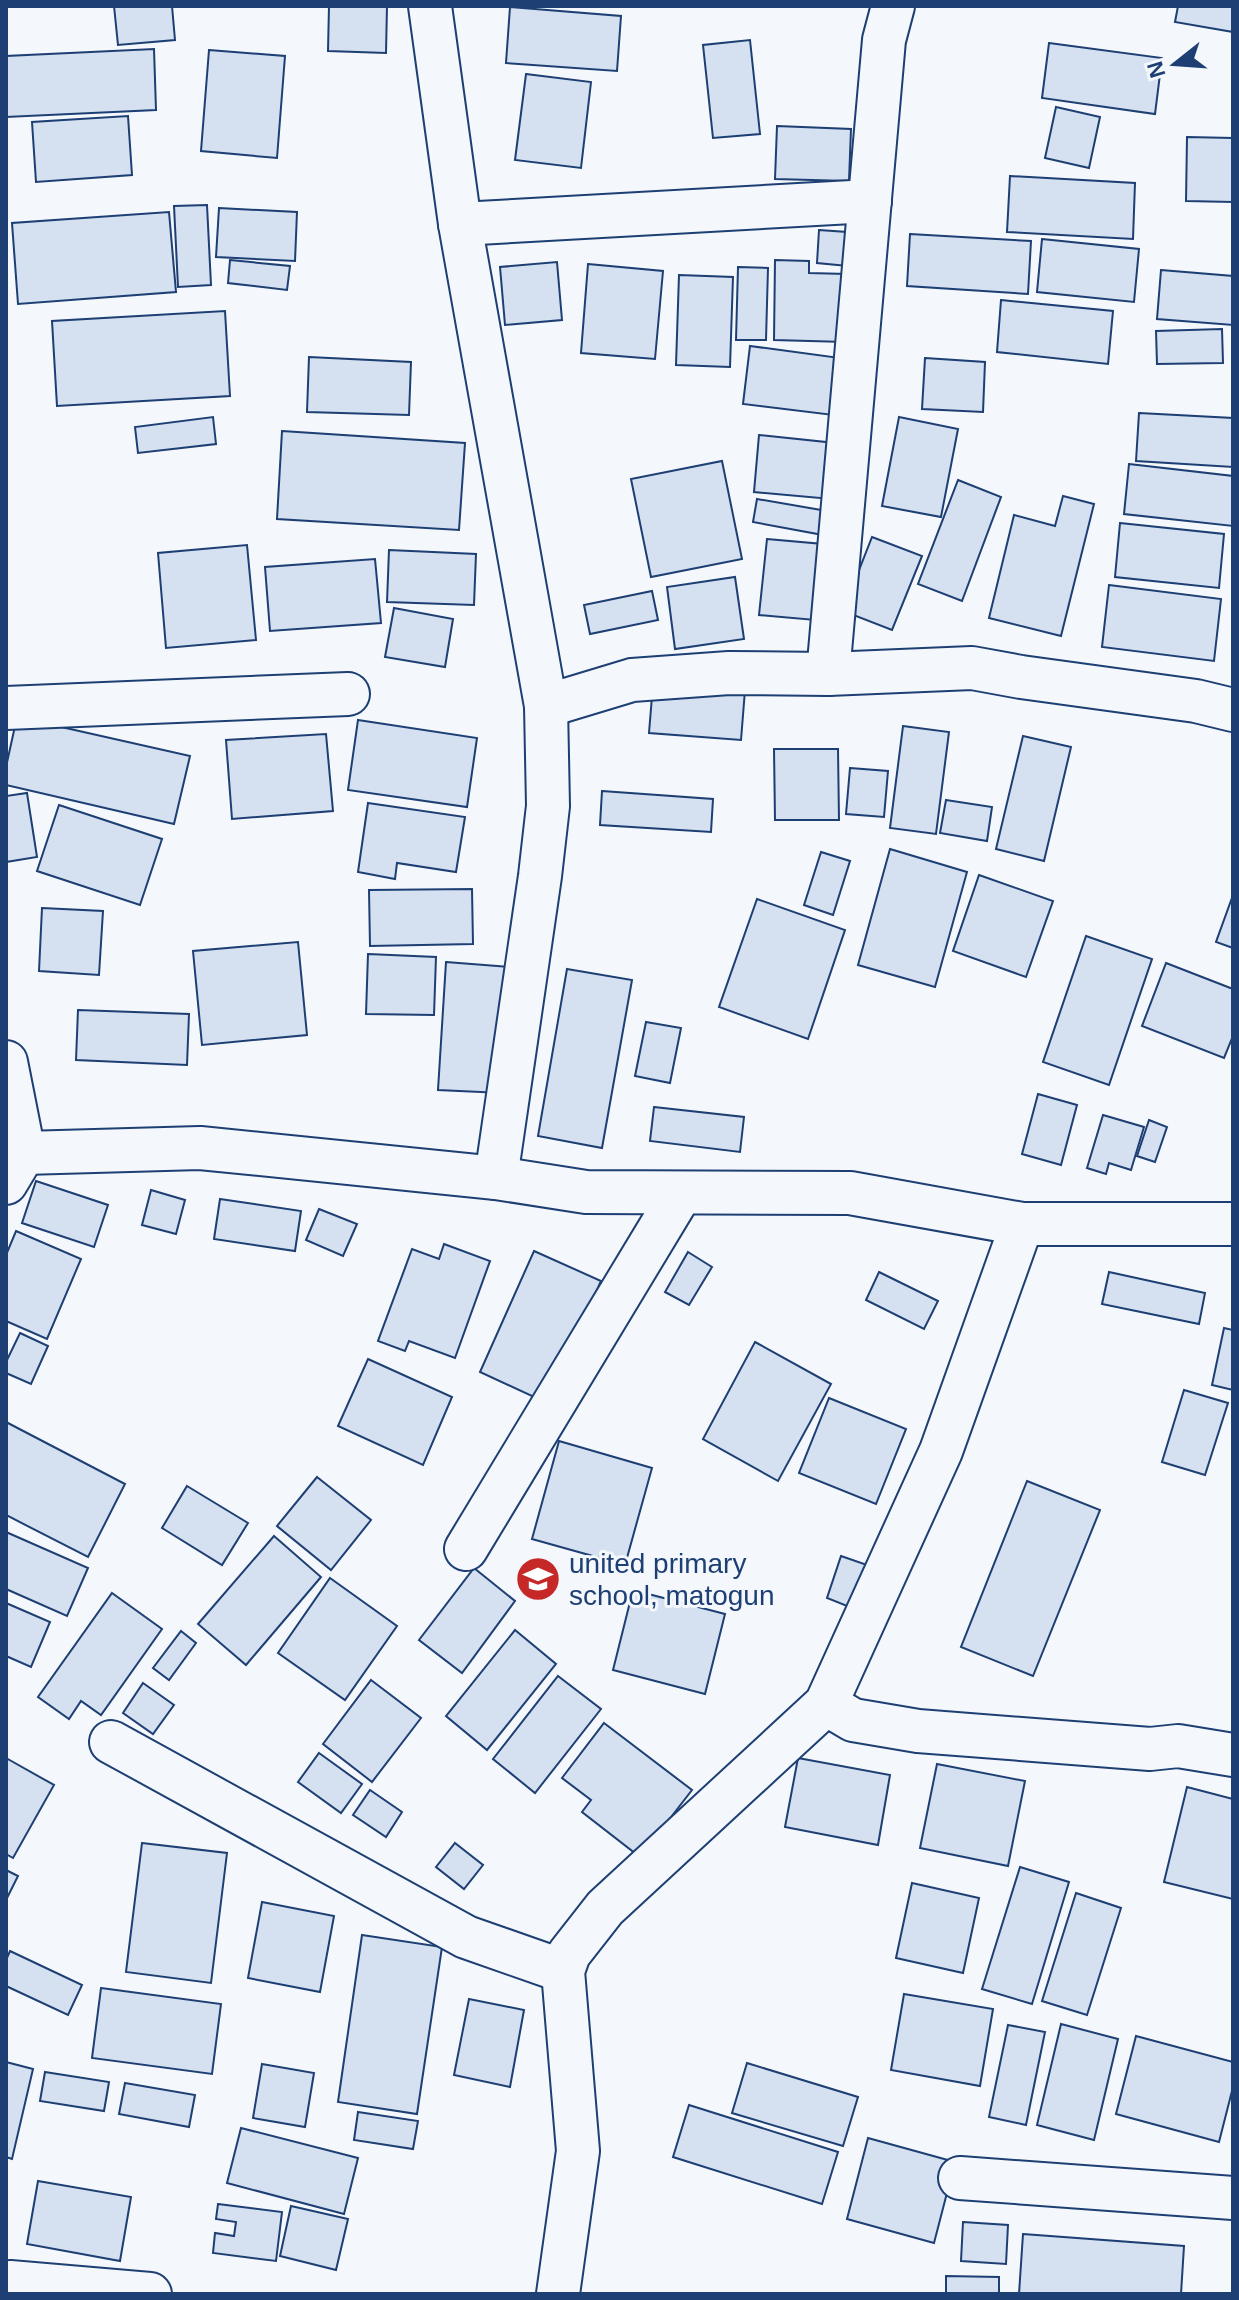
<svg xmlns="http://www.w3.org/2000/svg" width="1239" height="2300" font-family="Arial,sans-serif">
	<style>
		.building { fill: #d5e0f0; stroke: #1d3f73; stroke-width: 2 }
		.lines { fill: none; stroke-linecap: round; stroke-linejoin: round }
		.street-casing { stroke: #1d3f73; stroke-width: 46 }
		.street { stroke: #f4f7fb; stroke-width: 42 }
		.labels { text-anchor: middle; stroke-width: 6; stroke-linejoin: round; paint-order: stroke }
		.poi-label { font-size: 28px; fill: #1d3f73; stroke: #f4f7fb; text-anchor: start }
	</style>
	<rect width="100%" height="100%" fill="#f4f7fb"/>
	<g class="building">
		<polygon points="114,6 172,6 175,40 118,45"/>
		<polygon points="329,6 387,6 386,53 328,51"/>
		<polygon points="1178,6 1233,6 1233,32 1175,22"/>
		<polygon points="510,7 621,16 617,71 506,63"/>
		<polygon points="750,40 760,134 713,138 703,45"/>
		<polygon points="1049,43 1162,58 1155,114 1042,98"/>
		<polygon points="154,49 156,110 6,117 6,56"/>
		<polygon points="209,50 285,56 277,158 201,151"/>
		<polygon points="526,74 591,82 581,168 515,160"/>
		<polygon points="1056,107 1100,117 1089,168 1045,158"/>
		<polygon points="128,116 132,175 36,182 32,122"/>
		<polygon points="777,126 851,129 849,181 775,179"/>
		<polygon points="1187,137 1233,138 1233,202 1186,201"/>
		<polygon points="1010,176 1135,183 1133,239 1007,232"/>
		<polygon points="207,205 211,285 178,287 174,206"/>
		<polygon points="219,208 297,212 295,261 216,257"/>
		<polygon points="169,212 176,292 18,304 12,223"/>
		<polygon points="819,230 861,233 858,267 817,263"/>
		<polygon points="910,234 1031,241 1028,294 907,286"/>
		<polygon points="1042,239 1139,249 1134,302 1037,292"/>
		<polygon points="230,260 290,266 287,290 228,283"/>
		<polygon points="775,260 809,261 809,273 847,274 845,342 774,340"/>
		<polygon points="557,262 562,320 505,325 500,267"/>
		<polygon points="588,264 663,271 655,359 581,353"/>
		<polygon points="738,267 768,268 766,340 736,340"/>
		<polygon points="1161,270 1233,276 1233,325 1157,319"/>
		<polygon points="679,275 733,277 730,367 676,365"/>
		<polygon points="1001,300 1113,311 1108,364 997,352"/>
		<polygon points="225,311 230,396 57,406 52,321"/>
		<polygon points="1222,329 1223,363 1157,364 1156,331"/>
		<polygon points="750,346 840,358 833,415 743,404"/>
		<polygon points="309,357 411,362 409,415 307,412"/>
		<polygon points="925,358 985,362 983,412 922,409"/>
		<polygon points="1139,413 1233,418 1233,467 1136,461"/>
		<polygon points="213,417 216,444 138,453 135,427"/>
		<polygon points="899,417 958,429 941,517 882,506"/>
		<polygon points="282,431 465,443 459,530 277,519"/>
		<polygon points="759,435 835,443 831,499 754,492"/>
		<polygon points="722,461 742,559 651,577 631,479"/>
		<polygon points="1129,464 1233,476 1233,526 1124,514"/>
		<polygon points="958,480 1001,497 962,601 918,584"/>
		<polygon points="1063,496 1094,504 1061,636 989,618 1014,515 1055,526"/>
		<polygon points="757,499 827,511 823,535 753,522"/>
		<polygon points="1120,523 1224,534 1219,588 1115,577"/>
		<polygon points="872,537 922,556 892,630 843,611"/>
		<polygon points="767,539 823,544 815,620 759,615"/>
		<polygon points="247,545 256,640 166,648 158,553"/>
		<polygon points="389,550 476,554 474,605 387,602"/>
		<polygon points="375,559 381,623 270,631 265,567"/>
		<polygon points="735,577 744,639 675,649 667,587"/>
		<polygon points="1109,585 1221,599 1214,661 1102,647"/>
		<polygon points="652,591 658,620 590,634 584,605"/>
		<polygon points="394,608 453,619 445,667 385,657"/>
		<polygon points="653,684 745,690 741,740 649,733"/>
		<polygon points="17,717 190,756 174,824 6,785 6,767"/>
		<polygon points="358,720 477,738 467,807 348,790"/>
		<polygon points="903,726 949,732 936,834 890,828"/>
		<polygon points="326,734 333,811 232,819 226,740"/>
		<polygon points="1023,736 1071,747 1044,861 996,849"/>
		<polygon points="774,749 838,749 839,820 775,820"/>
		<polygon points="850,768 888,771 884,817 846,814"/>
		<polygon points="602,791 713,799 711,832 600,825"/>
		<polygon points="27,793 37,857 6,862 6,796"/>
		<polygon points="946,800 992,807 987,841 940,833"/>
		<polygon points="368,803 465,817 456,872 397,863 395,879 358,872"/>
		<polygon points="59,805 162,839 140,905 37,871"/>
		<polygon points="890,849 967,872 935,987 858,965"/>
		<polygon points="821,852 850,861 833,915 804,905"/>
		<polygon points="979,875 1053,901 1026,977 953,951"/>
		<polygon points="472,889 473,944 370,946 369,890"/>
		<polygon points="1233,895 1233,948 1216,942"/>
		<polygon points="757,899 845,930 808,1039 719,1007"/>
		<polygon points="42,908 103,911 99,975 39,971"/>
		<polygon points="1086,936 1152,959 1109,1085 1043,1062"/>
		<polygon points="298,942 307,1035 202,1045 193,951"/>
		<polygon points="368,954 436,957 434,1015 366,1014"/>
		<polygon points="446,962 510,967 502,1093 438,1090"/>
		<polygon points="1166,963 1233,989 1233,1036 1224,1058 1142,1026"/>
		<polygon points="567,969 632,980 602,1148 538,1136"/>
		<polygon points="78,1010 189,1014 187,1065 76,1060"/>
		<polygon points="646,1022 681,1028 670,1083 635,1076"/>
		<polygon points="1038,1094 1077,1105 1061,1165 1022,1154"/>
		<polygon points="654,1107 744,1117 740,1152 650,1141"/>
		<polygon points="1103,1115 1144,1127 1131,1170 1109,1163 1106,1174 1087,1168"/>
		<polygon points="1149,1120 1167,1127 1155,1162 1137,1156"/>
		<polygon points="36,1181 108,1205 94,1247 22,1223"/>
		<polygon points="151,1190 185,1200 176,1234 142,1225"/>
		<polygon points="220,1199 301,1211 295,1251 214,1239"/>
		<polygon points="319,1209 357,1224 343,1256 306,1240"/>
		<polygon points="16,1231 81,1259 47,1339 6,1321 6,1255"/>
		<polygon points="444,1244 490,1261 455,1358 409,1341 405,1351 378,1341 412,1249 439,1259"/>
		<polygon points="534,1251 601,1281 547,1403 480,1372"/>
		<polygon points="688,1252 712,1267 689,1305 665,1292"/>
		<polygon points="879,1272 938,1301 924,1329 866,1300"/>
		<polygon points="1109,1272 1205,1293 1199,1324 1102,1304"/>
		<polygon points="1224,1328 1233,1330 1233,1390 1212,1385"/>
		<polygon points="20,1333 48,1346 31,1384 6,1373 6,1362"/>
		<polygon points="755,1342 831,1384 778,1481 703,1439"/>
		<polygon points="368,1359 452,1397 423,1465 338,1426"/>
		<polygon points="1184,1390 1228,1403 1205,1475 1162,1462"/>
		<polygon points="829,1398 906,1429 876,1504 799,1473"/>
		<polygon points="6,1422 125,1484 88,1557 6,1515"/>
		<polygon points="559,1441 652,1468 625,1565 532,1539"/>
		<polygon points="317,1477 371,1520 331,1570 277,1526"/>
		<polygon points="1027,1481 1100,1510 1033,1676 961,1647"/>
		<polygon points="187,1486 248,1523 222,1565 162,1528"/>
		<polygon points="6,1532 88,1568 67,1616 6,1589"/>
		<polygon points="274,1536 321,1577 246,1665 198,1624"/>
		<polygon points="841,1556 873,1567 857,1610 827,1598"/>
		<polygon points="474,1568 515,1601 462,1673 419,1640"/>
		<polygon points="330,1578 397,1626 345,1700 278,1653"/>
		<polygon points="633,1590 725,1614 705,1694 613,1670"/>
		<polygon points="112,1593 162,1629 101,1715 81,1701 69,1719 38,1697"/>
		<polygon points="6,1603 50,1622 31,1667 6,1656"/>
		<polygon points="515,1630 556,1664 487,1750 446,1716"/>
		<polygon points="181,1631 196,1643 169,1680 153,1668"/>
		<polygon points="558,1676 601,1709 535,1793 493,1759"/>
		<polygon points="371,1680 421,1718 372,1782 323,1744"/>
		<polygon points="143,1683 174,1705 153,1734 123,1713"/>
		<polygon points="604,1723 692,1790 640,1857 582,1812 591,1800 562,1778"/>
		<polygon points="319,1753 362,1784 341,1813 298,1782"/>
		<polygon points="6,1758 54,1785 13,1858 6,1854"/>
		<polygon points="798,1758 890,1775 878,1845 785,1827"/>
		<polygon points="937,1764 1025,1781 1008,1866 920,1848"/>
		<polygon points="1187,1787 1233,1799 1233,1899 1164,1882"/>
		<polygon points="370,1790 402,1812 386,1837 353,1815"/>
		<polygon points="142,1843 227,1853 211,1983 126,1972"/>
		<polygon points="455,1843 483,1865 464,1889 436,1867"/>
		<polygon points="1020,1867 1069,1882 1032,2004 982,1989"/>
		<polygon points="6,1870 18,1876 6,1900"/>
		<polygon points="912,1883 979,1898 963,1973 896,1958"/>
		<polygon points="1076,1893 1121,1908 1087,2015 1042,2001"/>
		<polygon points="262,1902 334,1916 320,1992 248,1978"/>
		<polygon points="362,1935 442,1947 417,2114 338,2102"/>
		<polygon points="10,1951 82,1985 68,2015 6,1986 6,1960"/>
		<polygon points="101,1988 221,2004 212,2074 92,2058"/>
		<polygon points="904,1994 993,2009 980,2086 891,2070"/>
		<polygon points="469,1999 524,2010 510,2087 454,2075"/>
		<polygon points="1061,2024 1118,2039 1094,2140 1037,2125"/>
		<polygon points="1008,2025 1045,2032 1026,2125 989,2117"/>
		<polygon points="1136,2036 1233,2062 1233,2087 1219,2142 1116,2114"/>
		<polygon points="6,2062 33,2069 12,2159 6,2157"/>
		<polygon points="747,2063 858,2097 843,2146 732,2113"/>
		<polygon points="262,2064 314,2073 305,2127 253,2118"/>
		<polygon points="45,2072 109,2082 104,2111 40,2101"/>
		<polygon points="125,2083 195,2095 189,2127 119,2114"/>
		<polygon points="689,2105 838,2152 822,2204 673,2157"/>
		<polygon points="358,2112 418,2121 413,2149 354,2140"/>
		<polygon points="241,2128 358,2158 344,2214 227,2183"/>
		<polygon points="868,2138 955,2162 934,2243 847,2219"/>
		<polygon points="38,2181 131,2197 120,2261 27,2244"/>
		<polygon points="218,2204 282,2212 276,2261 213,2253 215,2233 234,2236 236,2222 216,2219"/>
		<polygon points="291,2206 348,2219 336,2270 280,2256"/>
		<polygon points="963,2222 1008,2225 1006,2264 961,2261"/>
		<polygon points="1023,2234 1184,2246 1181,2294 1019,2294"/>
		<polygon points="946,2276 999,2277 999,2294 946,2294"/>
	</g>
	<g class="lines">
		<g class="street-casing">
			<g id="street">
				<polyline points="430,6 460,224 546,706 548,806 540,876 496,1178"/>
				<polyline points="460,224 870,201"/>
				<polyline points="828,674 884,40 893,6"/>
				<polyline points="546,706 632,680 729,673 828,674 972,668 1021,677 1196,701 1233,710"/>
				<polyline points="6,708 348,694"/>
				<polyline points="6,1062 24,1153 6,1183"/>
				<polyline points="6,1150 24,1153 200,1148 496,1178 586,1192 850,1193 1022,1224 1233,1224"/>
				<polyline points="466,1549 681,1193"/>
				<polyline points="826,1704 853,1720 918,1731 1150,1749 1178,1746 1233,1755"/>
				<polyline points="111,1742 466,1937 563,1971"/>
				<polyline points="960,2178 1233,2198"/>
				<polyline points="10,2282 150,2294"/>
				<polyline points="558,2294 578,2151 563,1971 569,1954 605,1908 826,1704 941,1451 1022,1224"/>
			</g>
		</g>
		<use href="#street" class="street"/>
	</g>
	<defs>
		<g id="school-disc" transform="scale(2.3)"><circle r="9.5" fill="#c62828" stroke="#f4f7fb"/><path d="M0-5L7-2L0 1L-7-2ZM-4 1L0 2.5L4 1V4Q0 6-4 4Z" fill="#fff"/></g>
	</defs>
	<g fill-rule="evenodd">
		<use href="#school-disc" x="538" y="1579"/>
	</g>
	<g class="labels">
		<g class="poi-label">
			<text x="569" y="1573">united primary<tspan x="569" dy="32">school, matogun</tspan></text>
		</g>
	</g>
	<rect width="1239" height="2300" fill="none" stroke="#1d3f73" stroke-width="16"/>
	<g transform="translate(1175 64) rotate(253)" stroke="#f4f7fb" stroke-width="6" paint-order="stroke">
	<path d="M0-6L14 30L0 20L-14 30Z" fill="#1d3f73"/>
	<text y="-12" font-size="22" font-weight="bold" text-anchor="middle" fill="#1d3f73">N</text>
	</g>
</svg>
